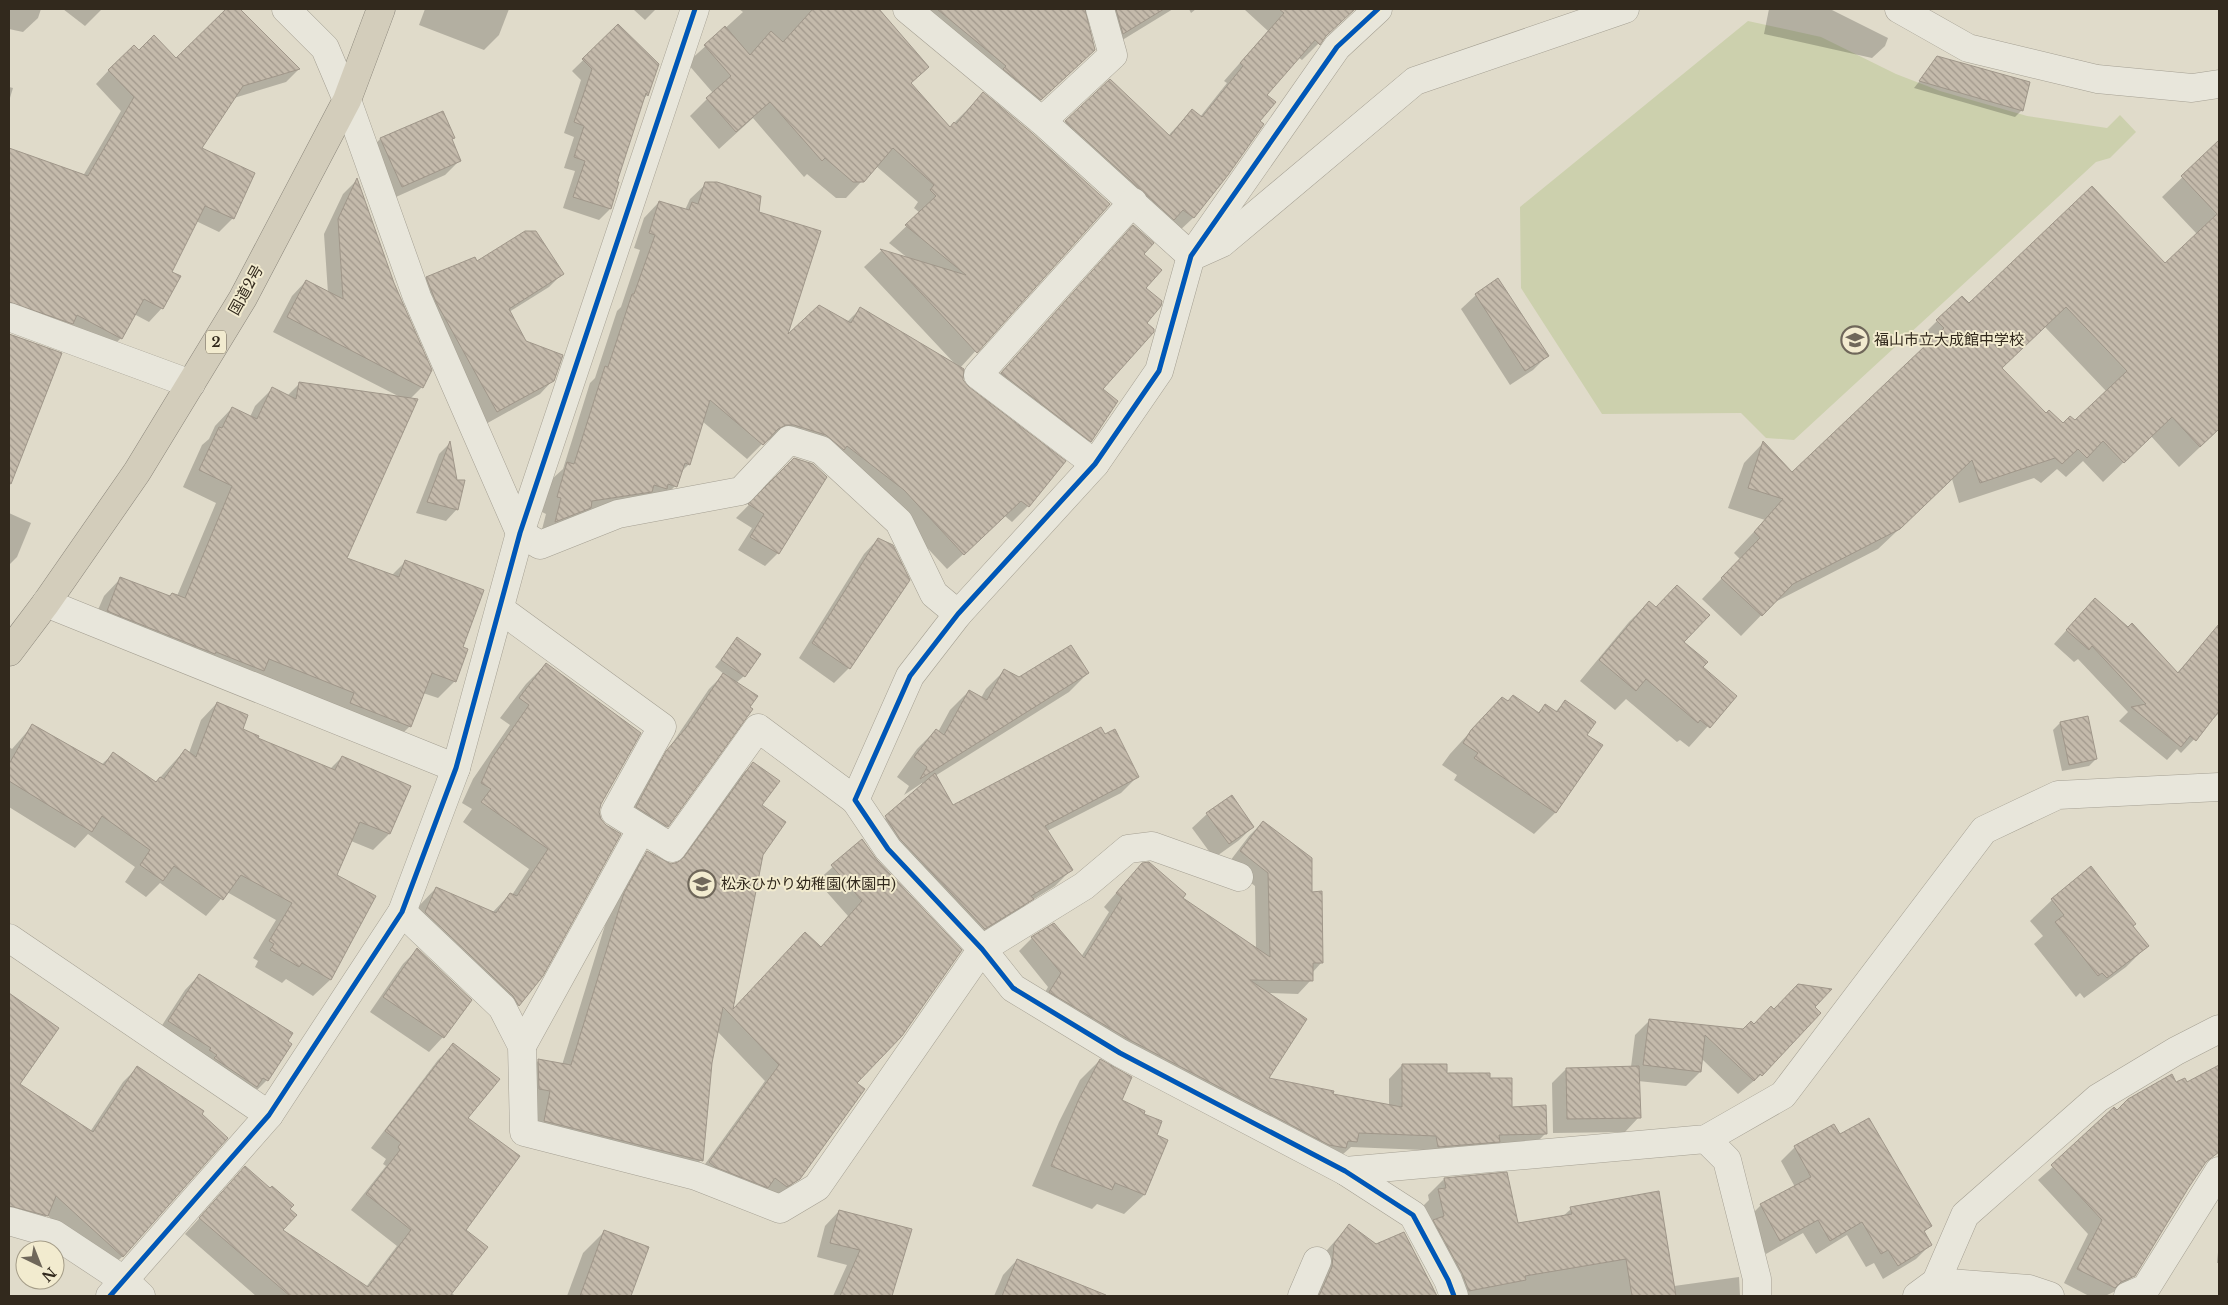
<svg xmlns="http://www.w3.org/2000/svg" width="2228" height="1305" font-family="'Libre Baskerville','Noto Sans JP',serif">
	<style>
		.garden { fill: #ccd0ad }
		.shadow { fill: #0003; fill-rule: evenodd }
		.building { fill: url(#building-back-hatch); stroke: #a0978a; fill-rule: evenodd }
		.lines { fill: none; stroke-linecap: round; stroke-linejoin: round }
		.street-casing { stroke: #a5a093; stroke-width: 29 }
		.highway-casing { stroke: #8a857a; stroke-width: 29 }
		.street { stroke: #e8e6db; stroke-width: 28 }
		.highway { stroke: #d3cdbb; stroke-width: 28 }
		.cycleway-casing { stroke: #f2ebcf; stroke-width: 8 }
		.cycleway { stroke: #0057b8; stroke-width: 5 }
		.labels { text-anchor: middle; stroke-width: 4; stroke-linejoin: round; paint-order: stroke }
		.shield { fill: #f2ebcf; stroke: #6c6352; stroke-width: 1 }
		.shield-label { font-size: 14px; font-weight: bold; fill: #32291d }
		.street-label { font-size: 15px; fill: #32291d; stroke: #f2ebcf }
		.poi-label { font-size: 15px; fill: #32291d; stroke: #f2ebcf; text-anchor: start }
	</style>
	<defs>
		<pattern id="building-back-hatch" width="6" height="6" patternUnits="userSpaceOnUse" patternTransform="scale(1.25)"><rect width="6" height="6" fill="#c4baab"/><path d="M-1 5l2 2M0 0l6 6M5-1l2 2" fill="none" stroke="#a0978b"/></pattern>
	</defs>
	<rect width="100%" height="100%" fill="#e0dbca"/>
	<polygon class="garden" points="1748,21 1821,37 1896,74 1940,91 2027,116 2107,128 2120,115 2136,132 2110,158 2096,162 1794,440 1766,438 1741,413 1602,414 1521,288 1520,207"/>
	<g class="shadow">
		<polygon points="9,9 41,9 38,18 23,32 9,29"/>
		<polygon points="63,9 102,9 85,26"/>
		<polygon points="228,9 239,9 299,69 286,82 234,98 200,149 233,218 219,232 196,221 170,272 162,308 149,322 134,314 121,338 108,351 9,318 9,149 83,176 121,111 96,84 109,70 139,52 176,60"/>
		<polygon points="425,9 509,9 499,35 484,50 419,25"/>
		<polygon points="633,9 656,9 645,20"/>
		<polygon points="739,9 875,9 928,66 910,84 949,128 983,94 1109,204 960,368 962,381 968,388 1064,462 1028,506 1012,522 1005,516 947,569 888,506 778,440 769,440 762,444 747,459 702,421 689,464 681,472 675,486 660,502 540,537 546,514 542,512 552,479 563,469 590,383 595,378 617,311 621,307 640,250 634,248 644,218 659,202 685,210 690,199 706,184 758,213 785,338 847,322 860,309 955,364 864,267 881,251 909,259 889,243 920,213 914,208 918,202 876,166 846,198 836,198 807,174 804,177 753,118 719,149 690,116 713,93 687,63 743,12"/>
		<polygon points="923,9 1084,9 1084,13 1094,50 1022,118"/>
		<polygon points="1087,9 1173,9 1106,50 1094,14 1085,11"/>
		<polygon points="1189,9 1196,9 1191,13"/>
		<polygon points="1244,9 1346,9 1350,12 1302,60 1298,57 1266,95 1259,122 1227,174 1193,218 1176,234 1049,138 1066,122 1168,136 1192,110 1200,117 1227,83 1224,81 1268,31"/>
		<polygon points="1769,9 1830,9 1888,38 1885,46 1872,58 1764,34"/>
		<polygon points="618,26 657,64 647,95 642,101 615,182 618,183 610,209 599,220 563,208 575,171 564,168 574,137 564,133 581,80 572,71"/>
		<polygon points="1938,58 2022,110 2015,117 1914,88"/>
		<polygon points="9,87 13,88 9,101"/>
		<polygon points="442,112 453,138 451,140 460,160 445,175 387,201 366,154 380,139"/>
		<path d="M2219 142V429L2179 467 2151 436 2103 482 2083 461 2066 477 2057 469 2041 483 2034 478 1959 503 1952 479 1878 549 1773 603 1741 636 1702 599 1740 559 1734 553 1765 520 1728 508 1744 463 1763 443 1792 474 1924 349 1917 341 1937 321 1969 304 2165 265 2197 234 2162 197ZM2045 327 2107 392 2075 422 2063 424 2046 414 2001 368Z"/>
		<polygon points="357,180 422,387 410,399 345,559 391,576 405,562 462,648 455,681 438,698 423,693 410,726 393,743 90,628 104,596 121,578 169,597 177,596 216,503 183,487 202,445 209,439 215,426 232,408 250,417 255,406 272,389 287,396 299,384 400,397 273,332 292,296 306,281 328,293 324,234 343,194"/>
		<polygon points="1133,227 1143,254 1145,323 1101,389 1090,441 1072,460 983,392"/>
		<polygon points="476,263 562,274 549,287 509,312 525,342 553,380 540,394 484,425 414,291 427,278"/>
		<polygon points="1498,280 1547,356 1533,370 1510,385 1461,309 1476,295"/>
		<polygon points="9,335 60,354 12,453 9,452"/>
		<polygon points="449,444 456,481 457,509 446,521 416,513 439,454"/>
		<polygon points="794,459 778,553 765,566 738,550 752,528 736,518"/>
		<polygon points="9,513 31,523 17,557 9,565"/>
		<polygon points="878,539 909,580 849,668 834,683 799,658 864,554"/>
		<polygon points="1649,602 1701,668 1735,696 1689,747 1680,740 1677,742 1626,699 1615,710 1580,681 1629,622"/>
		<polygon points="2082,613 2177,673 2219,626 2219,713 2181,753 2177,749 2167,760 2119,721 2128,712 2078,659 2074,662 2054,644"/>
		<polygon points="737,639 744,676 736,683 667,826 653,840 623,821 653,767 663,757 709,689 724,674 715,667"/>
		<polygon points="546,664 600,804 542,975 518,1005 499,1024 417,908 436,888 492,913 510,894 512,895 529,869 463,822 472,809 462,803 473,779 510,725 500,718 526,684"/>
		<polygon points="1005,670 1019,678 1088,673 1069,692 935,776 952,806 1138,776 1121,793 1047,831 1071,870 1055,886 1028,903 1016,915 968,945 869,833 923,785 922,783 904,795 909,786 897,777 917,749 936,730 938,732 950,710 969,691 981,698 986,689"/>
		<polygon points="1565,702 1586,735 1601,745 1555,813 1534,834 1454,780 1457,775 1442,765 1450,754 1481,720 1537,714 1545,706 1555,712"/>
		<polygon points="217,703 241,730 256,738 330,769 342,757 410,787 389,834 373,850 351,841 336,875 374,897 330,980 313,996 286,979 282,983 255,967 258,961 253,958 276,920 227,892 206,916 160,883 146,897 125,882 135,867 88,834 75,848 9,807 9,747 12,749 33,725 101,765 114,753 155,783 185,750 189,753 201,720"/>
		<polygon points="2060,723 2096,759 2089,766 2062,771 2053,730"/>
		<polygon points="753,764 760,805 761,854 731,1012 820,948 848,916 817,881 862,841 876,860 856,1083 799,1178 783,1194 771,1201 695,1178 765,1081 717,1031 711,1063 701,1160 687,1175 530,1136 524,1075 538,1061 562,1065 610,909 633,867 648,852 670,865 677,864 738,778"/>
		<polygon points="1207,814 1253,827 1238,841 1214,858 1192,828"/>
		<polygon points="1263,822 1311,893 1322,962 1312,973 1311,980 1298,994 1267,993 1267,1079 1332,1095 1389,1106 1389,1079 1402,1065 1446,1074 1489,1079 1511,1108 1546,1133 1532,1147 1425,1160 1423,1150 1351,1147 1342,1155 1037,1006 1048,987 1019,951 1032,938 1081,957 1109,912 1104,907 1129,878 1181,899 1256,949 1255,886 1227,865 1249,836"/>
		<polygon points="2052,900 2131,927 2147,946 2126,967 2084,998 2080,993 2076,997 2034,944 2043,936 2030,921"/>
		<polygon points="417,950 443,1037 429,1052 370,1012 403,964"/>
		<polygon points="199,975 290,1044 267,1080 252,1095 155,1036 185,990"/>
		<polygon points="17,1000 18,1084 90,1132 123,1082 137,1068 123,1256 108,1270 47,1215 33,1230 9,1223 9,1009"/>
		<polygon points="1813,1007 1819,1013 1761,1075 1738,1094 1702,1059 1700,1072 1686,1086 1638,1081 1639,1117 1625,1132 1553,1133 1552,1083 1566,1069 1631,1067 1635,1035 1650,1020 1743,1031 1774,1010"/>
		<polygon points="453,1045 466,1118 464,1230 451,1293 456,1296 256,1296 185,1234 245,1168 288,1209 282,1230 366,1287 397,1246 351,1210 386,1166 383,1164 386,1159 371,1148 438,1060"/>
		<polygon points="1100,1060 1120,1101 1142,1114 1155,1136 1167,1141 1144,1195 1124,1214 1097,1204 1092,1209 1032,1186 1059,1122 1080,1080"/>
		<polygon points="2219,1066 2219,1124 2134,1275 2120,1289 2105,1296 2089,1296 2064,1283 2088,1234 2038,1180 2116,1112 2176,1084 2186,1084"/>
		<polygon points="1840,1135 1931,1226 1923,1233 1930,1245 1916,1259 1883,1279 1874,1263 1866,1267 1847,1235 1816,1254 1803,1233 1766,1254 1747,1219 1761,1205 1795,1187 1781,1161 1795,1147"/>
		<polygon points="1444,1179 1517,1225 1562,1217 1571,1209 1674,1286 1739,1277 1740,1296 1449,1296 1422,1207 1429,1200 1428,1195"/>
		<polygon points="839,1211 910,1230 891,1296 833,1296 847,1265 817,1257 825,1226"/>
		<polygon points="1349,1225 1376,1246 1404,1234 1433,1287 1435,1296 1311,1296 1321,1257"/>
		<polygon points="604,1232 647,1247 629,1296 567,1296 583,1253"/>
		<polygon points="2219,1241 2219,1263 2217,1263"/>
		<polygon points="1017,1260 1065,1280 1059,1296 994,1296 1003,1275"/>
	</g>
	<g class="building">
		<polygon points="226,9 240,9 300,69 243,86 202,148 255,173 234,219 205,206 172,272 181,276 163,309 144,299 122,339 77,315 73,324 9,302 9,148 88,176 134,97 108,70 134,45 139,50 154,35 176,58"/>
		<polygon points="813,9 879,9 929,67 911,83 950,127 954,122 956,124 983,92 1032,133 1110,204 977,353 880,249 966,275 905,225 936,196 930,190 934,185 893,148 864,182 853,182 825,158 822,161 770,102 736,132 706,98 731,76 704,45 725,26 750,55 771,31 783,42"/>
		<polygon points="937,9 1085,9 1095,50 1041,100 1003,69 1006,66"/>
		<polygon points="1116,9 1164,9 1123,34"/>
		<polygon points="1279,9 1355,9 1326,36 1320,45 1315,40 1267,95 1276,102 1260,121 1264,124 1228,175 1194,218 1183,210 1174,220 1065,121 1110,79 1170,136 1192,109 1202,117 1243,66 1240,63 1284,13"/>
		<polygon points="618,24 659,64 648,96 646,93 617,182 619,182 611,209 573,197 585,161 574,157 584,126 574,122 592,69 582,59"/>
		<polygon points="1937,56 2030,82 2023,111 1919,81"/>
		<polygon points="443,111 455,138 452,139 461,161 402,187 380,138"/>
		<path d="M2219 140V429L2200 447 2172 417 2124 463 2103 441 2087 458 2078 449 2062 464 2055 458 1980 483 1972 460 1900 529 1793 584 1762 616 1721 578 1760 538 1754 532 1783 499 1748 488 1763 441 1792 472 1944 328 1936 320 1962 296 1969 303 2092 186 2165 263 2217 214 2181 176ZM2066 307 2127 371 2075 420 2070 416 2063 423 2049 410 2046 413 2002 368Z"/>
		<polygon points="357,178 394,283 432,370 423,388 287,317 306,280 343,299 338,219"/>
		<polygon points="705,182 717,182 761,196 759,212 821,231 788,334 819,305 851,323 860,307 964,369 963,380 969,387 1066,461 1029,507 1021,501 964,555 904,490 847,446 844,450 826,435 794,425 786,425 778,429 763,445 710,400 690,465 685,463 677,487 668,484 667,489 654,485 652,492 592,501 591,508 555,522 561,498 557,497 567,462 574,464 605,366 608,367 632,294 634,294 655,235 649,233 659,201 689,210 692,202 698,204"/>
		<polygon points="1133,225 1154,243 1144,254 1162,270 1146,288 1162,301 1161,306 1147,323 1154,329 1154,332 1103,389 1118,401 1091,442 1001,373"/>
		<polygon points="525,231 536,231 564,274 509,309 526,341 563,355 554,381 497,412 436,302 426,277 475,257 477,261"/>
		<polygon points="1498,278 1549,356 1525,371 1475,294"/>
		<polygon points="9,334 62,353 11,484 9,483"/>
		<polygon points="299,382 418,399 347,558 399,577 405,560 484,590 463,647 468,649 456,682 432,673 411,727 350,703 354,693 269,659 264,671 216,652 215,654 107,611 120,577 170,596 172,593 185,598 232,486 199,470 219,427 222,428 232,407 257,419 272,387 296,399"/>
		<polygon points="450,441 457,480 465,480 458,510 427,502"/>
		<polygon points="794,458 813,464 827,477 779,554 750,537 764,514 748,504"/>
		<polygon points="878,538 893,545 910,580 850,669 812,643"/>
		<polygon points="1677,585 1710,615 1684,642 1708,662 1703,667 1737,696 1710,728 1700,720 1698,723 1646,679 1636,691 1599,660 1649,601 1656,607"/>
		<polygon points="2095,598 2128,627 2132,623 2178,673 2219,624 2219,711 2196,741 2190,736 2181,747 2131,707 2146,704 2092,646 2089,650 2066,630"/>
		<polygon points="737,637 761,654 745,677 721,660"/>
		<polygon points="1071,645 1089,673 920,779 927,767 914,757 936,729 944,735 969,690 987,700 1004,669 1019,677"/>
		<polygon points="546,663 641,733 601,804 599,812 601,819 606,825 621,834 543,976 519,1006 513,996 425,912 436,887 496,913 510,893 517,896 548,849 481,802 491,789 481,783 492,758 529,705 519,698"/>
		<polygon points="723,673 758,696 750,707 753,709 668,827 636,807 666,751 686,728"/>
		<polygon points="1513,695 1539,713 1545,704 1557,712 1565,700 1596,722 1587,735 1603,745 1556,813 1474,758 1478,753 1463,743 1471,730 1502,697 1508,701"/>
		<polygon points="217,702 248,715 243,729 259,736 258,738 335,770 342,756 411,786 390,834 360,822 337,875 376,896 331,980 302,963 299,967 270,950 274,944 269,941 292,903 241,875 223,900 174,866 163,881 140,865 150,850 102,816 92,832 9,781 9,764 32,724 104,765 113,752 156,782 160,777 164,779 185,749 196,757"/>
		<polygon points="2088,716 2097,759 2069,765 2060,722"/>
		<polygon points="1101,727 1105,734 1115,729 1139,777 1045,826 1073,870 1031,896 1034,899 985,929 900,839 885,816 935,773 953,805"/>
		<polygon points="753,762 780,781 762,805 786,822 763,855 733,1009 805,932 821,947 862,901 831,865 862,839 877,860 962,950 902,1036 857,1083 865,1089 800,1179 787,1187 775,1178 768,1188 715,1167 709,1162 779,1065 723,1007 712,1063 703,1161 544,1121 550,1091 539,1089 538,1059 571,1065 624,893 647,851 671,864 678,862 684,857"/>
		<polygon points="1232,795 1254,827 1229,844 1206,813"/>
		<polygon points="1263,821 1312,858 1312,892 1322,891 1323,963 1313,963 1313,981 1250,980 1307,1019 1269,1078 1334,1091 1333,1094 1402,1107 1402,1064 1447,1064 1447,1073 1490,1073 1490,1078 1512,1078 1512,1107 1546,1105 1547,1134 1499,1135 1500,1142 1438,1147 1436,1136 1359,1133 1357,1142 1348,1141 1346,1148 1329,1145 1128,1039 1049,992 1061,973 1031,937 1054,923 1084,958 1122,898 1116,893 1142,863 1149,862 1186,894 1183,898 1270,957 1268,873 1240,851"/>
		<polygon points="2091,866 2136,924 2133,926 2149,946 2107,978 2102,973 2098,976 2055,922 2064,915 2051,899"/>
		<polygon points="417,948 472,1000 444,1038 383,997"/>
		<polygon points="199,974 293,1033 288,1041 292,1044 268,1081 263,1078 257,1087 214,1058 217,1055 209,1050 211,1048 168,1021"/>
		<polygon points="1798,984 1832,989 1815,1007 1821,1013 1762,1076 1760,1074 1754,1081 1705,1035 1701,1072 1643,1065 1649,1019 1743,1029 1751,1021 1754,1024 1771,1006 1774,1009"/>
		<polygon points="9,993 59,1028 20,1084 93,1132 137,1066 204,1111 202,1114 228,1138 123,1257 56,1196 48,1216 9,1206"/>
		<polygon points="453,1043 500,1079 468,1118 520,1156 466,1230 488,1247 450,1296 290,1296 199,1218 245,1166 270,1188 272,1186 294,1205 290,1209 297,1215 283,1230 368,1287 411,1230 366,1194 400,1150 398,1147 401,1143 385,1131"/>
		<polygon points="1100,1059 1132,1077 1122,1100 1145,1111 1144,1114 1162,1121 1157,1135 1168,1140 1145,1195 1115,1183 1112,1190 1051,1166 1078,1101"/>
		<polygon points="2219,1065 2219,1152 2206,1162 2189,1187 2135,1276 2121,1282 2115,1288 2077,1269 2102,1220 2051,1165 2114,1107 2117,1110 2128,1099 2172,1074 2176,1082 2185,1078 2187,1082"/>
		<polygon points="1639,1066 1641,1118 1567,1119 1566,1068"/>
		<polygon points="1869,1118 1932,1226 1924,1231 1932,1245 1898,1266 1888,1250 1881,1254 1862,1222 1830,1241 1818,1220 1780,1241 1760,1204 1811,1177 1794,1146 1834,1124 1840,1134"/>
		<polygon points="1507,1172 1518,1223 1572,1214 1570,1207 1659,1191 1676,1296 1632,1296 1626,1259 1525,1276 1526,1280 1469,1291 1462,1273 1433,1220 1444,1216 1438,1189 1446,1188 1444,1178"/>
		<polygon points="839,1210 912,1229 892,1296 840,1296 860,1250 830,1243"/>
		<polygon points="1349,1224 1376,1244 1404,1232 1437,1296 1319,1296 1332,1267 1334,1244"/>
		<polygon points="604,1230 649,1247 631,1296 580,1296"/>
		<polygon points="1017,1259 1106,1295 1106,1296 1002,1296"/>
	</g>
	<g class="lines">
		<g class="street-casing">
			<g id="street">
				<polyline points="286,9 325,48 347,100 417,297 520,533 540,545 618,514 741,491 789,440 821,450 899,522 934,594 958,614"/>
				<polyline points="907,9 1042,121 1191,256"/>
				<polyline points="1378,9 1337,47 1191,256 1159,371 1095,464 958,614 910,676 855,800 888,849 982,949 1013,988 1120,1053 1345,1171 1413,1215 1448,1280 1454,1296"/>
				<polyline points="1899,9 1968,48 2097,79 2192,88 2219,84"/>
				<polyline points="1042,121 1113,55 1100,9"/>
				<polyline points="1193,256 1222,243 1415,81 1625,9"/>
				<polyline points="9,317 191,384"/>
				<polyline points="1095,464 978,375 1133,202"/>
				<polyline points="46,603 456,768"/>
				<polyline points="500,609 662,727 615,812 672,848 758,728 855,800"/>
				<polyline points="402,912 502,1007 522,1046 524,1132 696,1176 780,1209 817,1187 982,949 1084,886 1128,849 1152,846 1239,877"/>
				<polyline points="9,938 269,1115"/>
				<polyline points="522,1046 641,830"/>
				<polyline points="1706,1139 1727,1160 1757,1279 1757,1296"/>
				<polyline points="1345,1171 1706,1139 1783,1095 1984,830 2058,795 2219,787"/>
				<polyline points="9,1221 54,1234 125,1281 141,1296"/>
				<polyline points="1936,1282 2029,1289 2050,1296"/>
				<polyline points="110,1296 269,1115 402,912 456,768 520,533 695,9"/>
				<polyline points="1302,1296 1317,1261"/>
				<polyline points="1917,1296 1936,1282 1965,1215 2098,1098 2176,1051 2219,1029"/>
				<polyline points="2128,1296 2146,1288 2219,1171"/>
			</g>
		</g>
		<g class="highway-casing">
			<polyline id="highway" points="9,652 46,603 137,472 243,298 347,100 381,9"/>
		</g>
		<use href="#street" class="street"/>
		<use href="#highway" class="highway"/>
		<g class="cycleway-casing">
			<g id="cycleway">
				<polyline points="1378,9 1337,47 1191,256 1159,371 1095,464 958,614 910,676 855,800 888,849 982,949 1013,988 1120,1053 1345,1171 1413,1215 1448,1280 1454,1296"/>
				<polyline points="110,1296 269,1115 402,912 456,768 520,533 695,9"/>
			</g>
		</g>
		<use href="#cycleway" class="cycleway"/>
	</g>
	<defs>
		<g id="school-ring" transform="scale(1.4375)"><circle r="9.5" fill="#f2ebcf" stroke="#6f675a" stroke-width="1.5"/><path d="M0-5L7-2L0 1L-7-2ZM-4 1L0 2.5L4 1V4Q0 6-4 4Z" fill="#6f675a"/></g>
	</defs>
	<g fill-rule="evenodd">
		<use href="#school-ring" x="1855" y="340"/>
		<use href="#school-ring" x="702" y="884"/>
	</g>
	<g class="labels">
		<rect class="shield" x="206" y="330.5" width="20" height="23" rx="4"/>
		<g class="shield-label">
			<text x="216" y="347">2</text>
		</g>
		<g class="street-label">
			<text transform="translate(246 290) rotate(-61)" y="5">国道2号</text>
		</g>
		<g class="poi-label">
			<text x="1874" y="345">福山市立大成館中学校</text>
			<text x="721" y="889">松永ひかり幼稚園(休園中)</text>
		</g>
	</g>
	<rect width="2228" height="1305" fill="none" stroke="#32291d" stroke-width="20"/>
	<g transform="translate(40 1265) rotate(137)"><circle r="24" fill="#f2ebcf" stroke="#a59d88"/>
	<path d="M0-4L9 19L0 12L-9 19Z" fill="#6f675a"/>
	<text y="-8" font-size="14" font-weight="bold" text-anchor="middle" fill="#32291d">N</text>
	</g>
</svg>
